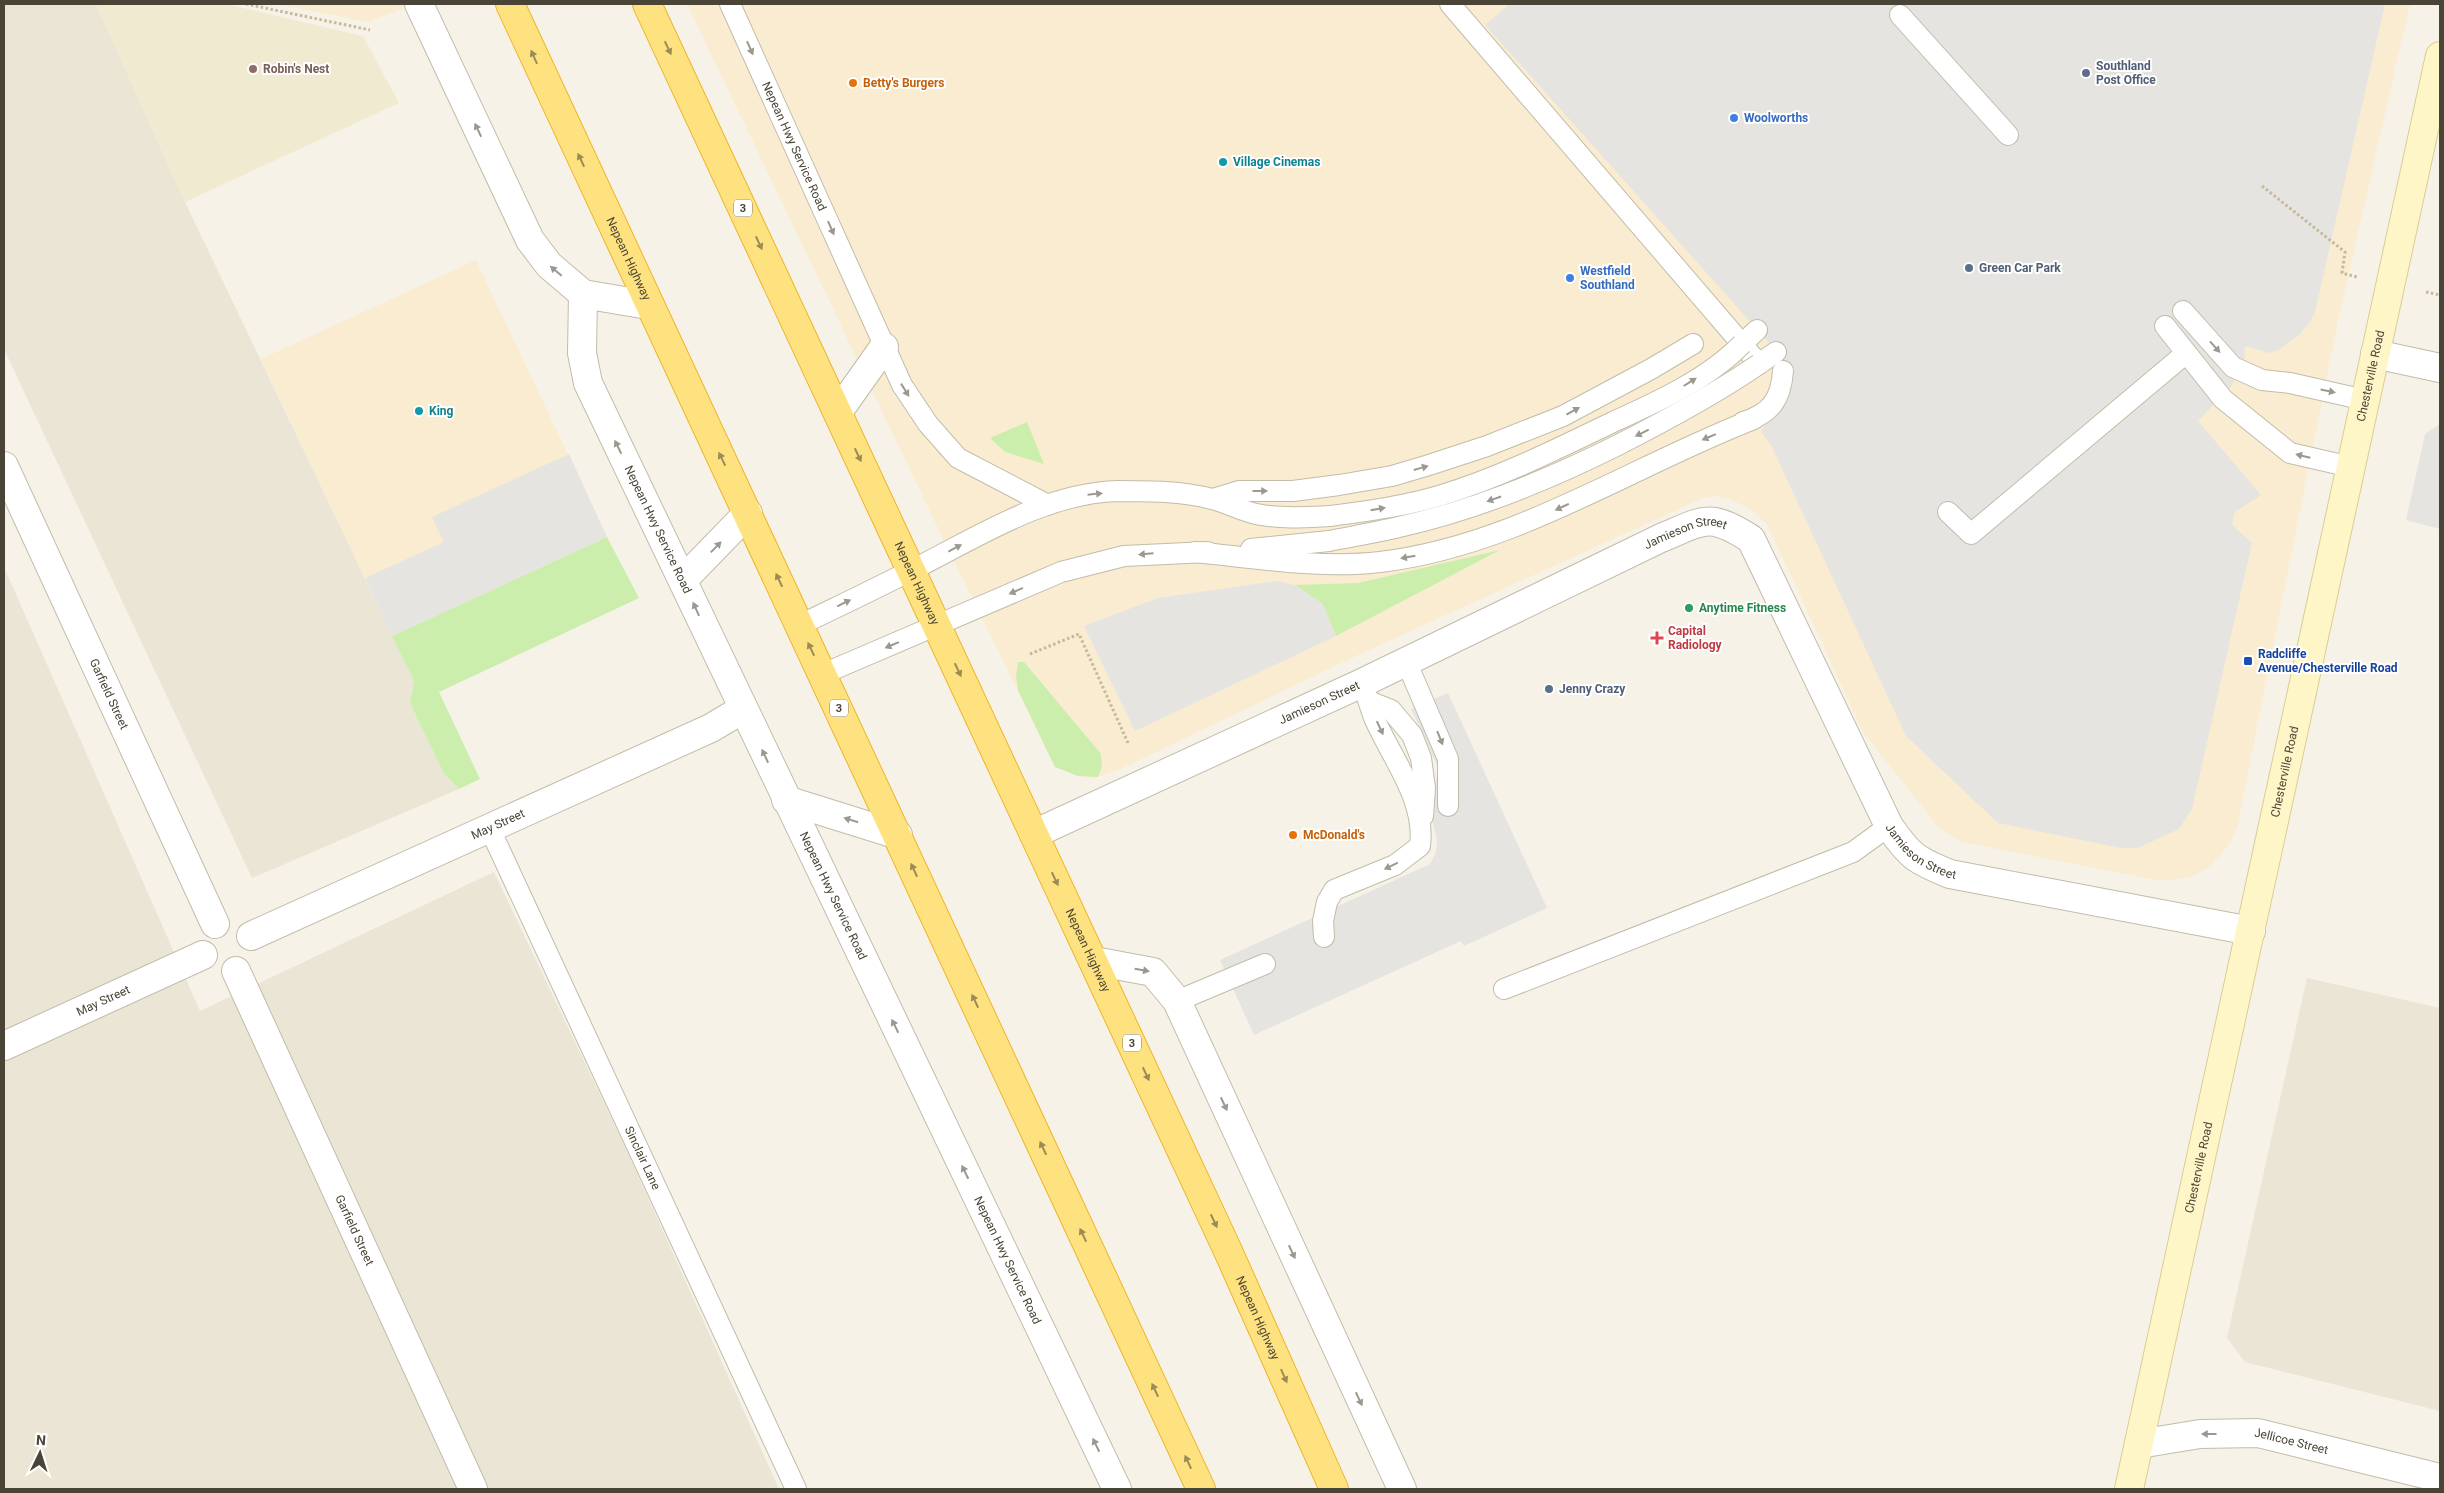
<svg xmlns="http://www.w3.org/2000/svg" width="2444" height="1493" font-family="Roboto,sans-serif">
	<style>
		.residential { fill: #eae5d5 }
		.commercial { fill: #f9ecd1 }
		.education { fill: #f0ead1 }
		.green { fill: #cbeead }
		.parking { fill: #e6e4e0 }
		.lines { fill: none; stroke-linecap: round; stroke-linejoin: round }
		.service-casing { stroke: #c2bca9; stroke-width: 22 }
		.minor-casing { stroke: #c2bca9; stroke-width: 30 }
		.secondary-casing { stroke: #dacd93; stroke-width: 30 }
		.trunk-casing { stroke: #edb52a; stroke-width: 30 }
		.path { stroke: #c5b999; stroke-width: 3; stroke-dasharray: 2.5 2.5; stroke-linecap: butt }
		.service { stroke: #fff; stroke-width: 20 }
		.minor { stroke: #fff; stroke-width: 28 }
		.secondary { stroke: #fff6c8; stroke-width: 28 }
		.trunk { stroke: #ffe280; stroke-width: 28 }
		.service-bridge-casing { stroke: #c2bca9; stroke-width: 22; stroke-linecap: butt }
		.service-bridge { stroke: #fff; stroke-width: 20 }
		.oneway { fill: #9b8b57 }
		.oneway2 { fill: #9b9890 }
		.education-dot { fill: #8d6e63; stroke: #fff; stroke-width: 2 }
		.service-dot { fill: #5c6f8a; stroke: #fff; stroke-width: 2 }
		.food-dot { fill: #e8710a; stroke: #fff; stroke-width: 2 }
		.shop-dot { fill: #3f7fe0; stroke: #fff; stroke-width: 2 }
		.culture-dot { fill: #0f9aa8; stroke: #fff; stroke-width: 2 }
		.leisure-dot { fill: #2e9e5b; stroke: #fff; stroke-width: 2 }
		.health-dot { fill: #e0444e; stroke: #fff; stroke-width: 2 }
		.transit-dot { fill: #1a4fb4; stroke: #fff; stroke-width: 2 }
		.labels { text-anchor: middle; stroke-width: 4; stroke-linejoin: round; paint-order: stroke }
		.shield { fill: #fff; stroke: #807c72; stroke-width: 1 }
		.shield-label { font-size: 11px; font-weight: bold; fill: #4a4436 }
		.service-label { font-size: 12px; font-weight: bold; fill: #4e5e75; stroke: #fff; text-anchor: start }
		.education-label { font-size: 12px; font-weight: bold; fill: #785e54; stroke: #fff; text-anchor: start }
		.food-label { font-size: 12px; font-weight: bold; fill: #c56008; stroke: #fff; text-anchor: start }
		.shop-label { font-size: 12px; font-weight: bold; fill: #366cbe; stroke: #fff; text-anchor: start }
		.street-label { font-size: 12px; fill: #4a4436; stroke: #fff }
		.culture-label { font-size: 12px; font-weight: bold; fill: #0d838f; stroke: #fff; text-anchor: start }
		.leisure-label { font-size: 12px; font-weight: bold; fill: #27864d; stroke: #fff; text-anchor: start }
		.health-label { font-size: 12px; font-weight: bold; fill: #be3a42; stroke: #fff; text-anchor: start }
		.transit-label { font-size: 12px; font-weight: bold; fill: #164399; stroke: #fff; text-anchor: start }
	</style>
	<rect width="100%" height="100%" fill="#f6f2e8"/>
	<g class="residential">
		<polygon points="4,4 96,4 185,202 414,681 410,703 444,774 459,789 252,878 4,349"/>
		<polygon points="4,567 200,1011 494,872 626,1149 779,1489 4,1489"/>
		<polygon points="2307,978 2440,1008 2440,1411 2245,1362 2227,1338"/>
	</g>
	<g class="commercial">
		<polygon points="278,4 416,4 367,22"/>
		<polygon points="687,4 2410,4 2338,321 2237,827 2231,842 2211,866 2193,876 2174,880 2157,880 1962,842 1939,828 1863,732 1767,524 1752,510 1732,500 1716,496 1703,498 1358,655 1121,769 1095,778 1078,776 1055,767 935,522"/>
		<polygon points="476,260 607,537 392,636 261,359"/>
	</g>
	<polygon class="education" points="96,4 226,4 363,36 399,103 185,202"/>
	<g class="green">
		<polygon points="1027,422 1044,464 1005,452 990,438"/>
		<polygon points="607,537 639,598 439,692 480,779 459,789 444,774 410,703 414,681 392,636"/>
		<polygon points="1500,550 1336,636 1322,604 1295,585 1358,583"/>
		<polygon points="1018,662 1024,662 1101,754 1102,767 1098,777 1078,776 1055,767 1018,690 1016,676"/>
	</g>
	<g class="parking">
		<polygon points="1510,4 2385,4 2315,312 2310,322 2299,335 2280,349 2269,353 2245,346 2244,361 2231,387 2198,421 2261,495 2235,512 2232,525 2252,543 2192,809 2179,829 2138,848 2121,848 1998,823 1906,736 1771,445 1761,432 1781,391 1789,365 1485,25"/>
		<polygon points="2440,424 2440,529 2406,520 2425,434"/>
		<polygon points="569,454 607,537 392,636 365,578 444,542 432,517"/>
		<polygon points="1276,581 1295,585 1323,604 1336,636 1135,731 1084,626 1158,598"/>
		<polygon points="1448,693 1547,908 1464,946 1461,941 1254,1035 1220,960 1430,864 1436,852 1437,840 1431,816 1438,767 1411,709"/>
	</g>
	<g class="lines">
		<g class="service-casing">
			<g id="service">
				<path id="s1" d="M730 4 902 385 928 424 958 458 1048 505"/>
				<polyline points="1450,4 1759,364 1776,352"/>
				<polyline points="1900,15 2008,135"/>
				<polyline points="2183,311 2233,367 2262,380 2290,383 2365,400"/>
				<polyline points="2165,326 2223,399 2290,453 2351,467"/>
				<polyline points="1742,344 1757,330"/>
				<path d="M1743 422C1771 414 1781 399 1783 371"/>
				<polyline points="1213,499 1239,491 1293,491 1339,485 1392,476 1429,465 1487,446 1563,416 1651,369 1693,344"/>
				<polyline points="1948,512 1971,534 2185,354"/>
				<polyline points="1251,549 1329,541"/>
				<path d="M1195 552C1256 558 1319 569 1380 562 1515 546 1630 467 1754 419"/>
				<path d="M800 625C837 607 875 589 912 570 976 538 1044 493 1118 491 1149 491 1182 491 1212 499 1229 503 1245 513 1262 515 1284 519 1308 517 1330 516"/>
				<polyline points="1406,661 1448,759 1448,806"/>
				<polyline points="823,674 1061,572 1124,556 1208,552"/>
				<polyline points="1371,702 1391,710 1412,735 1421,758 1425,788 1423,816"/>
				<path id="s2" d="M489 827 796 1489"/>
				<path d="M1324 937 1323 921 1327 902 1334 890 1395 865 1420 846C1426 801 1393 760 1375 720 1370 708 1367 695 1362 683"/>
				<polyline points="1504,989 1853,852 1889,826"/>
				<polyline points="1177,1001 1265,964"/>
			</g>
		</g>
		<g class="minor-casing">
			<g id="minor">
				<polyline points="419,4 530,240 549,265 583,294 648,305"/>
				<path id="s3" d="M583 294 582 353 588 383 1117 1489"/>
				<polyline points="2375,354 2440,368"/>
				<polyline points="838,412 884,347"/>
				<path id="s4" d="M4 466 215 924"/>
				<polyline points="683,580 748,513"/>
				<polyline points="786,800 898,835"/>
				<path id="s5" d="M1034 834 1362 683 1661 538C1705 520 1708 512 1751 539L1889 826C1910 856 1915 860 1950 874L2251 931"/>
				<path id="s6" d="M251 936 711 728 743 709"/>
				<polyline points="1094,961 1153,972 1177,1001 1402,1489"/>
				<path id="s7" d="M236 971 473 1489"/>
				<path id="s8" d="M4 1046 203 955"/>
				<path id="s9" d="M2139 1444 2200 1434 2258 1433 2440 1478"/>
			</g>
		</g>
		<g class="secondary-casing">
			<g id="secondary">
				<path id="s10" d="M2129 1489 2440 56"/>
			</g>
		</g>
		<g class="trunk-casing">
			<g id="trunk">
				<path id="s11" d="M510 4 1201 1489"/>
				<path id="s12" d="M647 4 1228 1251 1334 1489"/>
			</g>
		</g>
		<g class="path">
			<polyline points="246,4 370,30"/>
			<polyline points="2262,186 2345,252 2342,273 2357,277"/>
			<polyline points="2426,292 2440,295"/>
			<polyline points="1030,654 1079,634 1128,743"/>
		</g>
		<use href="#service" class="service"/>
		<use href="#minor" class="minor"/>
		<use href="#secondary" class="secondary"/>
		<use href="#trunk" class="trunk"/>
		<g class="service-bridge-casing">
			<g id="service-bridge">
				<path d="M1330 516C1368 511 1406 506 1442 495 1501 477 1557 449 1613 422 1657 402 1708 379 1742 344"/>
				<path d="M1329 541C1354 536 1379 532 1403 526 1478 509 1550 479 1618 445 1667 420 1714 395 1759 364"/>
			</g>
		</g>
		<use href="#service-bridge" class="service-bridge"/>
	</g>
	<defs><path id="oneway-solid" d="M-6-.8H1V-3.2L6.5 0L1 3.2V.8H-6Z" transform="scale(1.25)"/></defs>
	<g class="oneway">
		<use href="#oneway-solid" transform="translate(668 48) rotate(65)"/>
		<use href="#oneway-solid" transform="translate(534 57) rotate(-114)"/>
		<use href="#oneway-solid" transform="translate(581 160) rotate(-115)"/>
		<use href="#oneway-solid" transform="translate(759 243) rotate(65)"/>
		<use href="#oneway-solid" transform="translate(858 455) rotate(65)"/>
		<use href="#oneway-solid" transform="translate(722 459) rotate(-116)"/>
		<use href="#oneway-solid" transform="translate(779 580) rotate(-115)"/>
		<use href="#oneway-solid" transform="translate(811 649) rotate(-115)"/>
		<use href="#oneway-solid" transform="translate(958 670) rotate(65)"/>
		<use href="#oneway-solid" transform="translate(914 870) rotate(-115)"/>
		<use href="#oneway-solid" transform="translate(1055 879) rotate(65)"/>
		<use href="#oneway-solid" transform="translate(975 1001) rotate(-115)"/>
		<use href="#oneway-solid" transform="translate(1146 1074) rotate(65)"/>
		<use href="#oneway-solid" transform="translate(1043 1148) rotate(-115)"/>
		<use href="#oneway-solid" transform="translate(1214 1221) rotate(65)"/>
		<use href="#oneway-solid" transform="translate(1083 1235) rotate(-115)"/>
		<use href="#oneway-solid" transform="translate(1284 1376) rotate(66)"/>
		<use href="#oneway-solid" transform="translate(1155 1390) rotate(-115)"/>
		<use href="#oneway-solid" transform="translate(1188 1462) rotate(-115)"/>
	</g>
	<g class="oneway2">
		<use href="#oneway-solid" transform="translate(750 48) rotate(66)"/>
		<use href="#oneway-solid" transform="translate(478 130) rotate(-115)"/>
		<use href="#oneway-solid" transform="translate(831 228) rotate(66)"/>
		<use href="#oneway-solid" transform="translate(556 271) rotate(-140)"/>
		<use href="#oneway-solid" transform="translate(2215 347) rotate(48)"/>
		<use href="#oneway-solid" transform="translate(1690 382) rotate(-32)"/>
		<use href="#oneway-solid" transform="translate(905 390) rotate(58)"/>
		<use href="#oneway-solid" transform="translate(2328 391) rotate(12)"/>
		<use href="#oneway-solid" transform="translate(1573 411) rotate(-29)"/>
		<use href="#oneway-solid" transform="translate(1642 433) rotate(154)"/>
		<use href="#oneway-solid" transform="translate(1709 437) rotate(157)"/>
		<use href="#oneway-solid" transform="translate(618 447) rotate(-116)"/>
		<use href="#oneway-solid" transform="translate(2303 456) rotate(-166)"/>
		<use href="#oneway-solid" transform="translate(1421 468) rotate(-16)"/>
		<use href="#oneway-solid" transform="translate(1260 491)"/>
		<use href="#oneway-solid" transform="translate(1095 494) rotate(-6)"/>
		<use href="#oneway-solid" transform="translate(1494 499) rotate(161)"/>
		<use href="#oneway-solid" transform="translate(1562 507) rotate(155)"/>
		<use href="#oneway-solid" transform="translate(1378 509) rotate(-10)"/>
		<use href="#oneway-solid" transform="translate(716 547) rotate(-46)"/>
		<use href="#oneway-solid" transform="translate(955 548) rotate(-28)"/>
		<use href="#oneway-solid" transform="translate(1146 554) rotate(175)"/>
		<use href="#oneway-solid" transform="translate(1408 557) rotate(170)"/>
		<use href="#oneway-solid" transform="translate(1016 591) rotate(156)"/>
		<use href="#oneway-solid" transform="translate(844 603) rotate(-26)"/>
		<use href="#oneway-solid" transform="translate(696 609) rotate(-114)"/>
		<use href="#oneway-solid" transform="translate(892 645) rotate(157)"/>
		<use href="#oneway-solid" transform="translate(1380 728) rotate(65)"/>
		<use href="#oneway-solid" transform="translate(1440 738) rotate(68)"/>
		<use href="#oneway-solid" transform="translate(765 756) rotate(-115)"/>
		<use href="#oneway-solid" transform="translate(851 820) rotate(-162)"/>
		<use href="#oneway-solid" transform="translate(1391 866) rotate(154)"/>
		<use href="#oneway-solid" transform="translate(1142 970) rotate(10)"/>
		<use href="#oneway-solid" transform="translate(895 1026) rotate(-116)"/>
		<use href="#oneway-solid" transform="translate(1224 1104) rotate(65)"/>
		<use href="#oneway-solid" transform="translate(965 1172) rotate(-116)"/>
		<use href="#oneway-solid" transform="translate(1292 1252) rotate(65)"/>
		<use href="#oneway-solid" transform="translate(1359 1399) rotate(65)"/>
		<use href="#oneway-solid" transform="translate(2209 1434) rotate(180)"/>
		<use href="#oneway-solid" transform="translate(1096 1445) rotate(-116)"/>
	</g>
	<circle class="education-dot" cx="253" cy="69" r="5"/>
	<g class="service-dot">
		<circle cx="2086" cy="73" r="5"/>
		<circle cx="1969" cy="268" r="5"/>
		<circle cx="1549" cy="689" r="5"/>
	</g>
	<g class="food-dot">
		<circle cx="853" cy="83" r="5"/>
		<circle cx="1293" cy="835" r="5"/>
	</g>
	<g class="shop-dot">
		<circle cx="1734" cy="118" r="5"/>
		<circle cx="1570" cy="278" r="5"/>
	</g>
	<g class="culture-dot">
		<circle cx="1223" cy="162" r="5"/>
		<circle cx="419" cy="411" r="5"/>
	</g>
	<circle class="leisure-dot" cx="1689" cy="608" r="5"/>
	<path class="health-dot" d="M1654.5 630.5h5v5h5v5h-5v5h-5v-5h-5v-5h5z"/>
	<rect class="transit-dot" x="2243" y="656" width="10" height="10" rx="2.5"/>
	<g class="labels">
		<g class="shield">
			<rect x="734" y="199.5" width="18" height="17" rx="4"/>
			<rect x="830" y="699.5" width="18" height="17" rx="4"/>
			<rect x="1123" y="1034.5" width="18" height="17" rx="4"/>
		</g>
		<g class="shield-label">
			<text x="743" y="212">3</text>
			<text x="839" y="712">3</text>
			<text x="1132" y="1047">3</text>
		</g>
		<g class="service-label">
			<text x="2096" y="70">Southland<tspan x="2096" dy="14">Post Office</tspan></text>
			<text x="1979" y="272">Green Car Park</text>
			<text x="1559" y="693">Jenny Crazy</text>
		</g>
		<g class="education-label">
			<text x="263" y="73">Robin's Nest</text>
		</g>
		<g class="food-label">
			<text x="863" y="87">Betty's Burgers</text>
			<text x="1303" y="839">McDonald's</text>
		</g>
		<g class="shop-label">
			<text x="1744" y="122">Woolworths</text>
			<text x="1580" y="275">Westfield<tspan x="1580" dy="14">Southland</tspan></text>
		</g>
		<g class="street-label">
			<text dy="4" stroke="none"><textPath href="#s1" startOffset="156">Nepean Hwy Service Road</textPath></text>
			<text dy="4" stroke="none"><textPath href="#s11" startOffset="281">Nepean Highway</textPath></text>
			<text dy="4" stroke="none"><textPath href="#s10" startOffset="1139">Chesterville Road</textPath></text>
			<text dy="4" stroke="none"><textPath href="#s3" startOffset="252">Nepean Hwy Service Road</textPath></text>
			<text dy="4" stroke="none"><textPath href="#s5" startOffset="719">Jamieson Street</textPath></text>
			<text dy="4" stroke="none"><textPath href="#s12" startOffset="639">Nepean Highway</textPath></text>
			<text dy="4" stroke="none"><textPath href="#s4" startOffset="251">Garfield Street</textPath></text>
			<text dy="4" stroke="none"><textPath href="#s5" startOffset="314">Jamieson Street</textPath></text>
			<text dy="4" stroke="none"><textPath href="#s10" startOffset="734">Chesterville Road</textPath></text>
			<text dy="4" stroke="none"><textPath href="#s6" startOffset="271">May Street</textPath></text>
			<text dy="4" stroke="none"><textPath href="#s5" startOffset="1151">Jamieson Street</textPath></text>
			<text dy="4" stroke="none"><textPath href="#s3" startOffset="658">Nepean Hwy Service Road</textPath></text>
			<text dy="4" stroke="none"><textPath href="#s12" startOffset="1044">Nepean Highway</textPath></text>
			<text dy="4" stroke="none"><textPath href="#s8" startOffset="109">May Street</textPath></text>
			<text dy="4" stroke="none"><textPath href="#s2" startOffset="365">Sinclair Lane</textPath></text>
			<text dy="4" stroke="none"><textPath href="#s10" startOffset="329">Chesterville Road</textPath></text>
			<text dy="4" stroke="none"><textPath href="#s7" startOffset="285">Garfield Street</textPath></text>
			<text dy="4" stroke="none"><textPath href="#s3" startOffset="1062">Nepean Hwy Service Road</textPath></text>
			<text dy="4" stroke="none"><textPath href="#s12" startOffset="1449">Nepean Highway</textPath></text>
			<text dy="4" stroke="none"><textPath href="#s9" startOffset="154">Jellicoe Street</textPath></text>
		</g>
		<g class="culture-label">
			<text x="1233" y="166">Village Cinemas</text>
			<text x="429" y="415">King</text>
		</g>
		<g class="leisure-label">
			<text x="1699" y="612">Anytime Fitness</text>
		</g>
		<g class="health-label">
			<text x="1668" y="635">Capital<tspan x="1668" dy="14">Radiology</tspan></text>
		</g>
		<g class="transit-label">
			<text x="2258" y="658">Radcliffe<tspan x="2258" dy="14">Avenue/Chesterville Road</tspan></text>
		</g>
	</g>
	<rect width="2444" height="1493" fill="none" stroke="#4a4436" stroke-width="10"/>
	<g transform="translate(40 1453) rotate(4)" stroke="#ffffff" stroke-width="4" paint-order="stroke">
	<path d="M0-4L9 19L0 12L-9 19Z" fill="#4a4436"/>
	<text y="-8" font-size="14" font-weight="bold" text-anchor="middle" fill="#4a4436">N</text>
	</g>
</svg>
